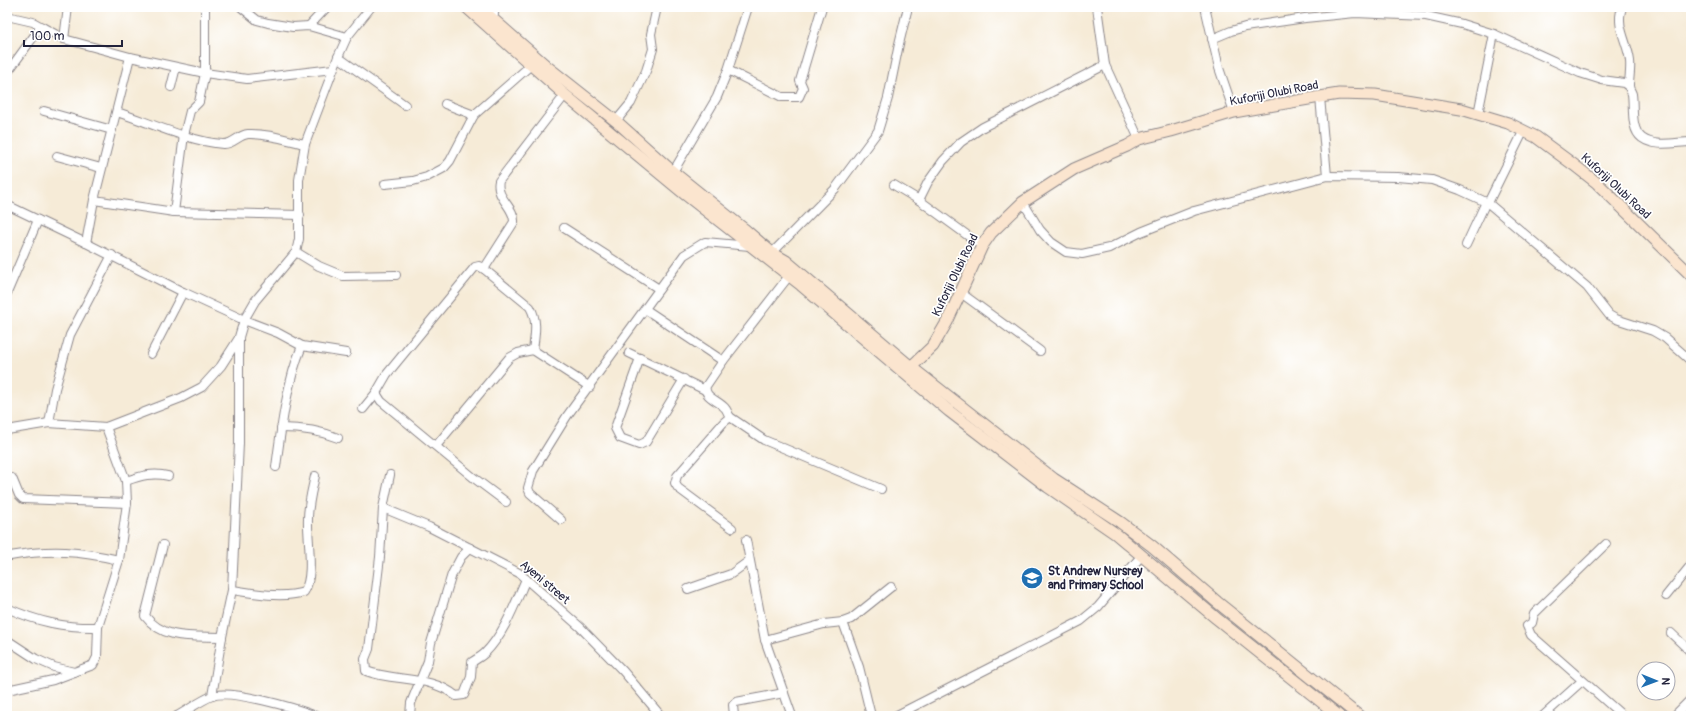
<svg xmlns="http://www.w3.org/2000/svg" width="1698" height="723" font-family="Pangolin,sans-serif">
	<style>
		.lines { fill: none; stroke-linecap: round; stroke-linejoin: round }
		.street-casing { stroke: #8c8689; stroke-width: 10 }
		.secondary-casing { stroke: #8c8689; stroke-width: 13 }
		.street { stroke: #fff; stroke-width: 8 }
		.secondary { stroke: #fbe5cf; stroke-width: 11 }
		.labels { text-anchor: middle; stroke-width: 3.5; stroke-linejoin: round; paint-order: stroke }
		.street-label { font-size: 12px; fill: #22223b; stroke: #fff }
		.poi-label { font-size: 12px; font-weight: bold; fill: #22223b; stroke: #fff; text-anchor: start }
	</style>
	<rect width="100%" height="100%" fill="#fff"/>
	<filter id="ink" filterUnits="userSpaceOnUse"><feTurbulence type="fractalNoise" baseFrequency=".025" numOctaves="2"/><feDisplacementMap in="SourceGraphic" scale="8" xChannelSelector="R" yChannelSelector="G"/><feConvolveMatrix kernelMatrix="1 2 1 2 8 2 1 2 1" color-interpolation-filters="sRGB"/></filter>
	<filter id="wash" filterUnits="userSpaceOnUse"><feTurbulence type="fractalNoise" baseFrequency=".012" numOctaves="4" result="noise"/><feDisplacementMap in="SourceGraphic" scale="16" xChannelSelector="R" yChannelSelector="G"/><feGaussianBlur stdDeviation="0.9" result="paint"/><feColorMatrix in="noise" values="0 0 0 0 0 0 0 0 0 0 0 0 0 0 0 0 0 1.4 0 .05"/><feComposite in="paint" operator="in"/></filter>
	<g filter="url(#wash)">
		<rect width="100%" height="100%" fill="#f6ebd7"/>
	</g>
	<g filter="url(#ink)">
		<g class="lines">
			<g class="street-casing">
				<g id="street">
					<polyline points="241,7 257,20 268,23 293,27 309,26 347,37"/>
					<polyline points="1097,7 1105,65 1139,139"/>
					<polyline points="1205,7 1219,68 1234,112"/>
					<path d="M1622 8C1615 26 1628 43 1630 61 1631 69 1629 78 1629 86 1629 89 1631 91 1632 94 1634 107 1630 129 1642 138 1656 148 1676 142 1691 142"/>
					<polyline points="7,16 33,22 42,27"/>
					<polyline points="493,20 495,7"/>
					<polyline points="309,26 327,7"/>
					<polyline points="64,39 68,7"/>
					<polyline points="1212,39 1231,31 1245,27 1305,18 1355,13 1426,16 1462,24 1494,34 1580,73 1602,80 1624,83 1629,87"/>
					<polyline points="130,57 94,200 174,212 300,215"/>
					<polyline points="338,57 405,105"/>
					<polyline points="728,70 782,97 799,97 803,88 800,81 822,7"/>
					<polyline points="7,73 37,32 42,27 64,39 130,57 205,73 247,79 333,69"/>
					<polyline points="171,87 176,67"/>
					<polyline points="1320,97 1327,176"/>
					<polyline points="445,104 474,115"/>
					<polyline points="44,111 112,130"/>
					<path d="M117 112C148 122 191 142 223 144 233 145 238 135 248 134 266 133 287 140 305 144"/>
					<polyline points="1478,114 1494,34"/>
					<polyline points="616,121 631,103 646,71 653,49 651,34 657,7"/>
					<polyline points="57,156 101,168"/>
					<polyline points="673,172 717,97 728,70 748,7"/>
					<polyline points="385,184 413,181 427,177 444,168 450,161 474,115 531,65"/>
					<polyline points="894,185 919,200 982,246"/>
					<polyline points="919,200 928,182 943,161 961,142 983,127 1105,65"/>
					<polyline points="1023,202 1040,230 1051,242 1066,252 1082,254 1109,248 1141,232 1194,211 1327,176 1398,177 1432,180 1460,190 1488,203 1587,287 1609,315 1616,319 1653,331 1665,338 1691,361"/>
					<polyline points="1488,203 1524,130"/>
					<path d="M7 205 86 243 183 292 244 320 278 333 302 346C287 381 281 429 276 467"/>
					<polyline points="174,212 184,135 190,111 199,102 205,73 205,7"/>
					<polyline points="564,228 659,289"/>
					<polyline points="86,243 94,200"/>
					<polyline points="1466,245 1486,202"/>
					<polyline points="296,252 319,266 343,276 396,275"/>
					<polyline points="772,253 835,189 878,131 888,98 899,44 908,7"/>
					<path d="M484 269 514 222C515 207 495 198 499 181L565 95"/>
					<polyline points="7,293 38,220"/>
					<polyline points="961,293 1040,351"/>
					<polyline points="645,309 723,361"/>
					<polyline points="302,346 346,353"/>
					<polyline points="629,353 705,390"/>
					<polyline points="151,354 183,292"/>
					<polyline points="640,358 615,428 620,438 639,445 646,442 684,379"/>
					<polyline points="363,409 376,393"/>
					<polyline points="730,417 764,440 881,489"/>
					<polyline points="49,423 55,389 70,335 112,255"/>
					<path d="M281 428C302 428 319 430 338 438"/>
					<polyline points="7,430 49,423 106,427 181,398 202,387 221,366 239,338"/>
					<polyline points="436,446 509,358 518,353 533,350 590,387"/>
					<path d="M390 475 383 508 380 557 369 649 365 659 366 671C395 682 431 675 456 696L464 695 471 677 472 662C476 659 481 657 485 653 504 634 515 604 526 579"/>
					<polyline points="12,478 19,495 23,499 127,503"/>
					<path d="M126 481C140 476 153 472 168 476"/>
					<path d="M506 502 474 478 381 401 376 393 387 374 475 267 479 266 484 269 530 307C538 321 535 334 533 350"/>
					<polyline points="383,508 429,527 519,573 580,627 623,671 661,716"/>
					<polyline points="561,520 530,493 528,488 533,471 567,416 684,255 705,242 750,246"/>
					<path d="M732 528 678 488 675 483 677 476 723 423 730 417C728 414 727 410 725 408 718 400 703 397 706 386L723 361 789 276"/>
					<polyline points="746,540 765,640 792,716"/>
					<polyline points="1606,544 1539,609 1534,614 1532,623 1527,626 1531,635 1623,716"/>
					<path d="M163 545 145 616C164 641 194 636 222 637"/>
					<path d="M10 556C51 549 79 551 119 560"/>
					<polyline points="688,589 731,574 749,561"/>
					<path d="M232 590C254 593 282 599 304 592 315 576 307 538 308 519 308 504 312 490 315 476"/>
					<polyline points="1666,596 1691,565"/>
					<path d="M7 608C38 622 65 628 98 627"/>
					<polyline points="843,622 859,667 871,716"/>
					<polyline points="1671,633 1691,652"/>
					<polyline points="7,640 36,659 54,667 74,672"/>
					<polyline points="765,640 824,624 843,622 851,619 891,587"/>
					<polyline points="7,690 53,680 93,665 97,657 98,627 119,560 127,503 126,481 106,427"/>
					<polyline points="212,696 222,637 232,590 239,443 239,337 244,320 255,301 296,252 299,239 299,180 305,144 338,57 347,37 371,7"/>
					<path d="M177 716C188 710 200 701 212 696 231 689 295 708 316 716"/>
					<polyline points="410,716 411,703 428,661 431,643 452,574 461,557 470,548"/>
					<polyline points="734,716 733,705 736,702 784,693"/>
					<polyline points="895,716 1081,621 1098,607 1142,555"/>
					<polyline points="1543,716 1582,681"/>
					<polyline points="1674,716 1691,699"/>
				</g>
			</g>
			<g class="secondary-casing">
				<g id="secondary">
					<polyline points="466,7 565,95 686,195 801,285 949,411 1048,487 1116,534 1216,618 1339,716"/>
					<polyline points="479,7 545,65 616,121 673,172 744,229 772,253 786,261 911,367 1054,479 1120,522 1152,546 1217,602 1359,716"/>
					<polyline points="911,367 933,346 947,322 982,246 991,233 1023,202 1074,169 1127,146 1139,139 1171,131 1234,112 1320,97 1339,94 1375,95 1461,109 1508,123 1536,137 1574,165 1597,183 1691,275"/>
				</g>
			</g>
			<use href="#street" class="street"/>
			<use href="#secondary" class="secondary"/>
		</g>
	</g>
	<defs>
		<g id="school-disc" transform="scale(1.15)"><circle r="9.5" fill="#1f6fb2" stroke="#fff"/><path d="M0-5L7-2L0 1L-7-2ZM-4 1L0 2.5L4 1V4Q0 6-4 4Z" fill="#fff"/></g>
	</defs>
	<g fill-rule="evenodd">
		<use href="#school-disc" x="1032" y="578"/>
	</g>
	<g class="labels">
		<g class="street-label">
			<text transform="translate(1274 93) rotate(-11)" y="4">Kuforiji Olubi Road</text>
			<text transform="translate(1616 186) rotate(43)" y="4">Kuforiji Olubi Road</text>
			<text transform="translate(955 275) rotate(-64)" y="4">Kuforiji Olubi Road</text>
			<text transform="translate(545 582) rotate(40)" y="4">Ayeni street</text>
		</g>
		<g class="poi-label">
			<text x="1048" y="575">St Andrew Nursrey<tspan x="1048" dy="14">and Primary School</tspan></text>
		</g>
	</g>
	<rect width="1698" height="723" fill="none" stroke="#fff" stroke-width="24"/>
	<g transform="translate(1656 681) rotate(91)"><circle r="19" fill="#ffffff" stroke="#a7a7b1"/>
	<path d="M0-3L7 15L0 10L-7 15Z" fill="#1f6fb2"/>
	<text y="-6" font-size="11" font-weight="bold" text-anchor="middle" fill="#22223b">N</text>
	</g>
	<path d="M24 40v6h98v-6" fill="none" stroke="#22223b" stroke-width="2"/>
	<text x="30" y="40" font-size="12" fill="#22223b" stroke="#ffffff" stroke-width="3" paint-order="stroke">100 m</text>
</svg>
